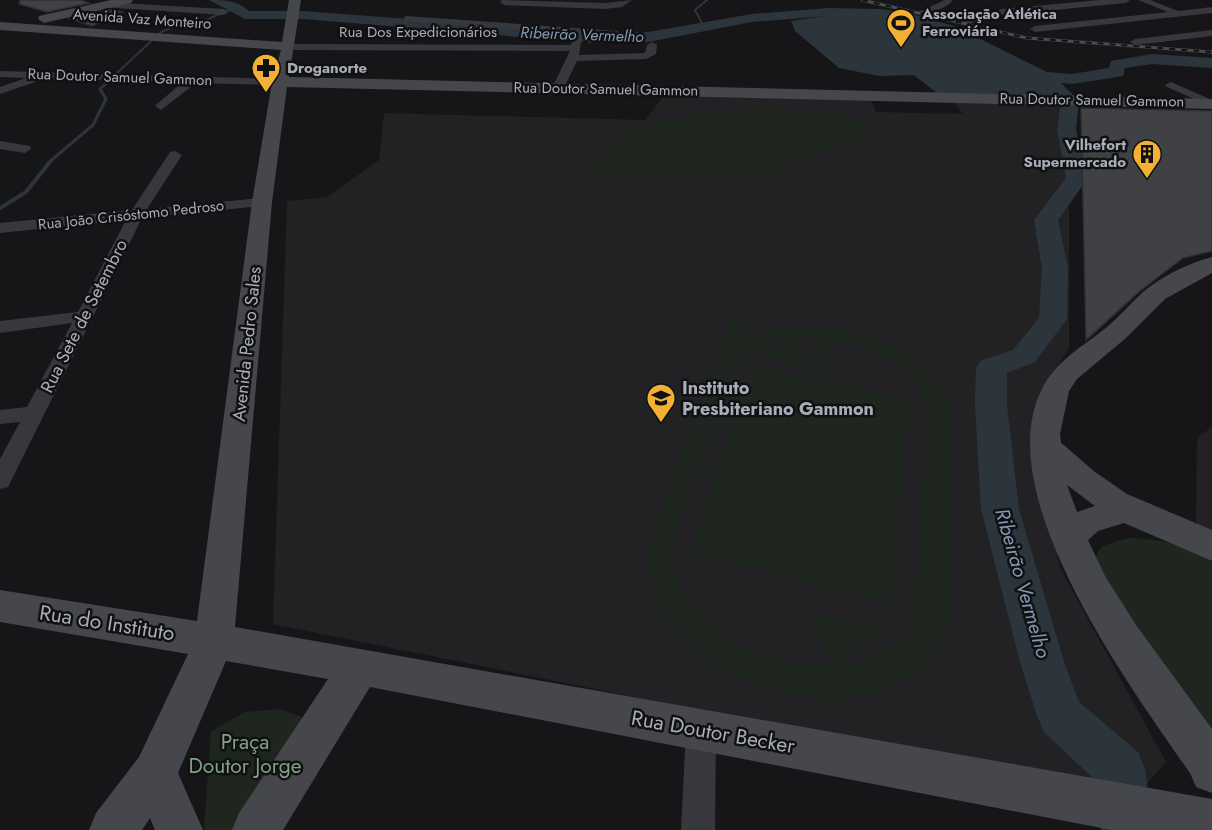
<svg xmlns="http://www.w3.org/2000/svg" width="1212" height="830" font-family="Jost,sans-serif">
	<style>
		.built { fill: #222225 }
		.green { fill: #1e261f; fill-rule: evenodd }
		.water { fill: #2c353c }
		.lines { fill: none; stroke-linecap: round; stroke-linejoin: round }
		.stream-far2 { stroke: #2c353c; stroke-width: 2 }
		.stream-far1 { stroke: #2c353c; stroke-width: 3 }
		.stream { stroke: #2c353c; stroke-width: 4 }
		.river { fill: #2c353c; fill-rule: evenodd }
		.building { fill: #404145; stroke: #303034; stroke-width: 1.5 }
		.street { fill: #37383d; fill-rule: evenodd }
		.secondary { fill: #45474d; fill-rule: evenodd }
		.rail-casing { stroke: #4a4c52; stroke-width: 3 }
		.rail { stroke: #111113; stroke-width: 2; stroke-dasharray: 6; stroke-linecap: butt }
		.labels { text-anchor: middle; stroke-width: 5; stroke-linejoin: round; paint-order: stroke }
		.far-poi-label { font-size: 15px; font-weight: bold; fill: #a8adb8; stroke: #111113; text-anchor: start }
		.far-street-label { font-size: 15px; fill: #a8adb8; stroke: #111113 }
		.far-water-label { font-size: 16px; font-style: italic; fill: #7f9bb3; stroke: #111113 }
		.street-label { font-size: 18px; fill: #a8adb8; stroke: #111113 }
		.poi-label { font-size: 18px; font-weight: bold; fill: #a8adb8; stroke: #111113; text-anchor: start }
		.water-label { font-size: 20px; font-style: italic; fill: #7f9bb3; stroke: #111113 }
		.near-street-label { font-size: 21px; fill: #a8adb8; stroke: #111113 }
		.near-park-label { font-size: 21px; fill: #7fa381; stroke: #111113 }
	</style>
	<rect width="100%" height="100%" fill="#161618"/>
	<g class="built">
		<polygon points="664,96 871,100 876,112 963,114 953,101 1061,102 1069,201 1069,349 1044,385 1040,463 1060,568 1166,762 1134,798 273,624 287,201 327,197 379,160 384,113 645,120"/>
		<polygon points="1212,427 1212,546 1196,522 1197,438"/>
	</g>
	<g class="green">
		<path d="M764 108 796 110 797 113 853 116 862 119 866 135 809 155 784 168V172L775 175 700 179 591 172C612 115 712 112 764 108Z"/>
		<path d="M731 319 749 322 743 340C803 301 943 341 952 419V602C933 768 636 703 648 543ZM800 339 821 340 812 377 823 379 831 341C870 346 914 366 927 406L914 622C907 631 899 641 889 648 819 691 681 649 675 558 673 532 686 507 694 483 707 444 721 406 734 367L750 352 753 355 806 367V354L800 343 757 353 753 351 772 343Z"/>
		<polygon points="751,367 910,399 890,605 690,551"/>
		<polygon points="737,374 741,375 706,479 702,479"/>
		<path d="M1128 538C1158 539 1187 544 1212 563V746L1100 575 1096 556 1102 546Z"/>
		<path d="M812 615 883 624 889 621 894 626 891 630 886 629 834 663C822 648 812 634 812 615Z"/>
		<polygon points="281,709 311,721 238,830 204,830 211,731 245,712"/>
	</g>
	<polygon class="water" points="869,13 903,17 940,27 1035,74 1055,96 937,93 914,75 879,76 839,68 795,31 791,21 838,14"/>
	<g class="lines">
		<g class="stream-far2">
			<polyline points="705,29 695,10 707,0"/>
			<polyline points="117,73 161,32 173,27 201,22 236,7"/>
		</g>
		<polyline class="stream-far1" points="47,164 93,125 106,99 100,89 118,72"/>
		<polyline class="stream" points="0,208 26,192 49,163"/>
		<path class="river" d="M209 0C225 0 236 0 249 11H303L594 33 648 32 752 14 828 8 881 9 904 12 954 26 1047 72 1072 74 1109 68 1111 61 1152 54 1212 58V68L1152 64 1125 68 1123 76 1117 77 1072 84 1061 83 1079 101 1076 130 1088 178 1058 220 1068 268 1067 319 1035 362 1007 373V406L1019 509 1064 662 1079 702 1138 752 1145 769 1153 830H1101L1096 781 1044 732 1037 716 1020 662 981 509 975 406 976 368 980 361 1013 350 1039 318 1042 268 1034 220 1066 178 1057 130 1061 102 1038 81 944 32 903 20 881 17 828 16 752 22 648 42 594 43 303 19H245Z"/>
	</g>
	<g class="building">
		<polygon points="20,0 80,0 89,3 47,12 19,4"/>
		<polygon points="111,10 122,12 92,26 70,19"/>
		<polygon points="1081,108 1212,111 1212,251 1183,258 1141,290 1086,340"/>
	</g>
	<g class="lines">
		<g class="street">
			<polygon points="502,0 605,3 632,0 622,7 605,9 504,5 500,2"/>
			<path d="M945 0H953C947 8 926 17 918 12Z"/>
			<polygon points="1099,0 1130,0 1126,3 1002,15 965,25 960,22 1002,9"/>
			<polygon points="1138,0 1150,0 1178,11 1212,7 1212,13 1035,32 1030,29 1035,26 1168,12"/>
			<polygon points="104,2 224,9 228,12 224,15 101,7 101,3"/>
			<polygon points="407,16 617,31 622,34 620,36 582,34 579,55 645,53 647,45 652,42 657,45 656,54 646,59 577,61 564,88 558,91 552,88 570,51 295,50 290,47 295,44 571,45 575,34 404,21 404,17"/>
			<polygon points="1212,30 1212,36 1135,45 1130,42 1135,39"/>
			<polygon points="0,71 280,79 285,82 280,85 196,83 161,110 155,106 157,104 183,82 39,78 38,81 0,94 0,87 26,78 0,77"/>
			<polygon points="1171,82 1212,100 1212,107 1167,87 1165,85"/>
			<polygon points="0,141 30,146 31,149 25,153 0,149"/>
			<polygon points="175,151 182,155 147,209 262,198 269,202 262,206 142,218 11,481 8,487 0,489 0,459 20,422 0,424 0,410 27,407 72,323 0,333 0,321 78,312 126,220 0,233 0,223 132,210 170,152"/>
			<polygon points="701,715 712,720 716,730 715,830 681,830 686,730 690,720"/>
		</g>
		<g class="secondary">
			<polygon points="111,0 133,0 131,3 44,23 38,19 39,16"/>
			<polygon points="289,0 301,0 289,77 1212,99 1212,109 287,87 272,202 235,627 1212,799 1212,830 1112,830 370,687 283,830 232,830 239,813 328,679 226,661 178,773 203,830 155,830 150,818 142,830 89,830 96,813 139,757 188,654 0,622 0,590 197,621 252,202 272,82 281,50 0,30 0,22 282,42"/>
			<path d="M1212 257V273L1165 299 1126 338 1077 379 1069 391 1060 434 1061 443 1065 446 1095 472 1127 494 1212 530V561L1124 523 1098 531 1088 540 1105 576 1136 625 1212 729V793L1196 787 1190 773C1131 688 988 494 1042 389 1056 360 1084 346 1107 327 1120 316 1131 303 1143 292 1162 276 1189 263 1212 257ZM1067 485 1095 506 1077 512Z"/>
		</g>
		<g class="rail-casing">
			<polyline id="rail" points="862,0 1027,38 1212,52"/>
		</g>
		<use href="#rail" class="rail"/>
	</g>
	<defs>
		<g id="stadium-pin" transform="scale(1.5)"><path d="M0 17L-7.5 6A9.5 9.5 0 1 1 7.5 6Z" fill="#f2b134" stroke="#111113"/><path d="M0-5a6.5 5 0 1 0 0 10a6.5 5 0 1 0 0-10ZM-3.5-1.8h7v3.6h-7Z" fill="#111"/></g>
		<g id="pharmacy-pin" transform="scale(1.5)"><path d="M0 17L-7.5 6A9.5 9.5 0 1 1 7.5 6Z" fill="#f2b134" stroke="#111113"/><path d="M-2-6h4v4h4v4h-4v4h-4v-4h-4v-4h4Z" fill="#111"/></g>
		<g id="building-pin" transform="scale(1.5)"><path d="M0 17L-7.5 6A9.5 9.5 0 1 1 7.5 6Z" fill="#f2b134" stroke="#111113"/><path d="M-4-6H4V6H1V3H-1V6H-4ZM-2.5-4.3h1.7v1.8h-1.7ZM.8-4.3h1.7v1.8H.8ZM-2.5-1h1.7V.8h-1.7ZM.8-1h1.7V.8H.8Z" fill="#111"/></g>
		<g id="school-pin" transform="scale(1.5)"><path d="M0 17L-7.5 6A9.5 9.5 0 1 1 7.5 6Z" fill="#f2b134" stroke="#111113"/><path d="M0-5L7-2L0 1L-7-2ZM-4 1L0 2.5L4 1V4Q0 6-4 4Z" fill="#111"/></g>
	</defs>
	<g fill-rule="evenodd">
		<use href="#stadium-pin" x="901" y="23"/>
		<use href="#pharmacy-pin" x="266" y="68"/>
		<use href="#building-pin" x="1147" y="154"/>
		<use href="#school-pin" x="661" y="398"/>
	</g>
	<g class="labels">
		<g class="far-poi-label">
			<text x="922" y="19">Associação Atlética<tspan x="922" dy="17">Ferroviária</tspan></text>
			<text x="287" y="73">Droganorte</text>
			<text x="1126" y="150" text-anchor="end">Vilhefort<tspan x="1126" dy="17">Supermercado</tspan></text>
		</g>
		<g class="far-street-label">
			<text transform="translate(142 19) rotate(4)" y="5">Avenida Vaz Monteiro</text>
			<text x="418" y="37">Rua Dos Expedicionários</text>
			<text transform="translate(120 77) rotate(2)" y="5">Rua Doutor Samuel Gammon</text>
			<text transform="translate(606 89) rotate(1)" y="5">Rua Doutor Samuel Gammon</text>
			<text transform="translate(1092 100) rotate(1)" y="5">Rua Doutor Samuel Gammon</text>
			<text transform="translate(131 215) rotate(-6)" y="5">Rua João Crisóstomo Pedroso</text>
		</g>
		<g class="far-water-label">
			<text transform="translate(582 34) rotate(2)" y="6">Ribeirão Vermelho</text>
		</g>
		<g class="street-label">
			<text transform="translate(84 316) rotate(-63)" y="6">Rua Sete de Setembro</text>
			<text transform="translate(247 344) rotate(-84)" y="6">Avenida Pedro Sales</text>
		</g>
		<g class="poi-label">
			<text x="682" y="394">Instituto<tspan x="682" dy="21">Presbiteriano Gammon</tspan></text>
		</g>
		<g class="water-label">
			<text transform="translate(1023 583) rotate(74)" y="7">Ribeirão Vermelho</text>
		</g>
		<g class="near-street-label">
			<text transform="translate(107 623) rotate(9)" y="7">Rua do Instituto</text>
			<text transform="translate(713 732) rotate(10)" y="7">Rua Doutor Becker</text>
		</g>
		<g class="near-park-label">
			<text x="245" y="749">Praça<tspan x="245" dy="24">Doutor Jorge</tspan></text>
		</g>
	</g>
</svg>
